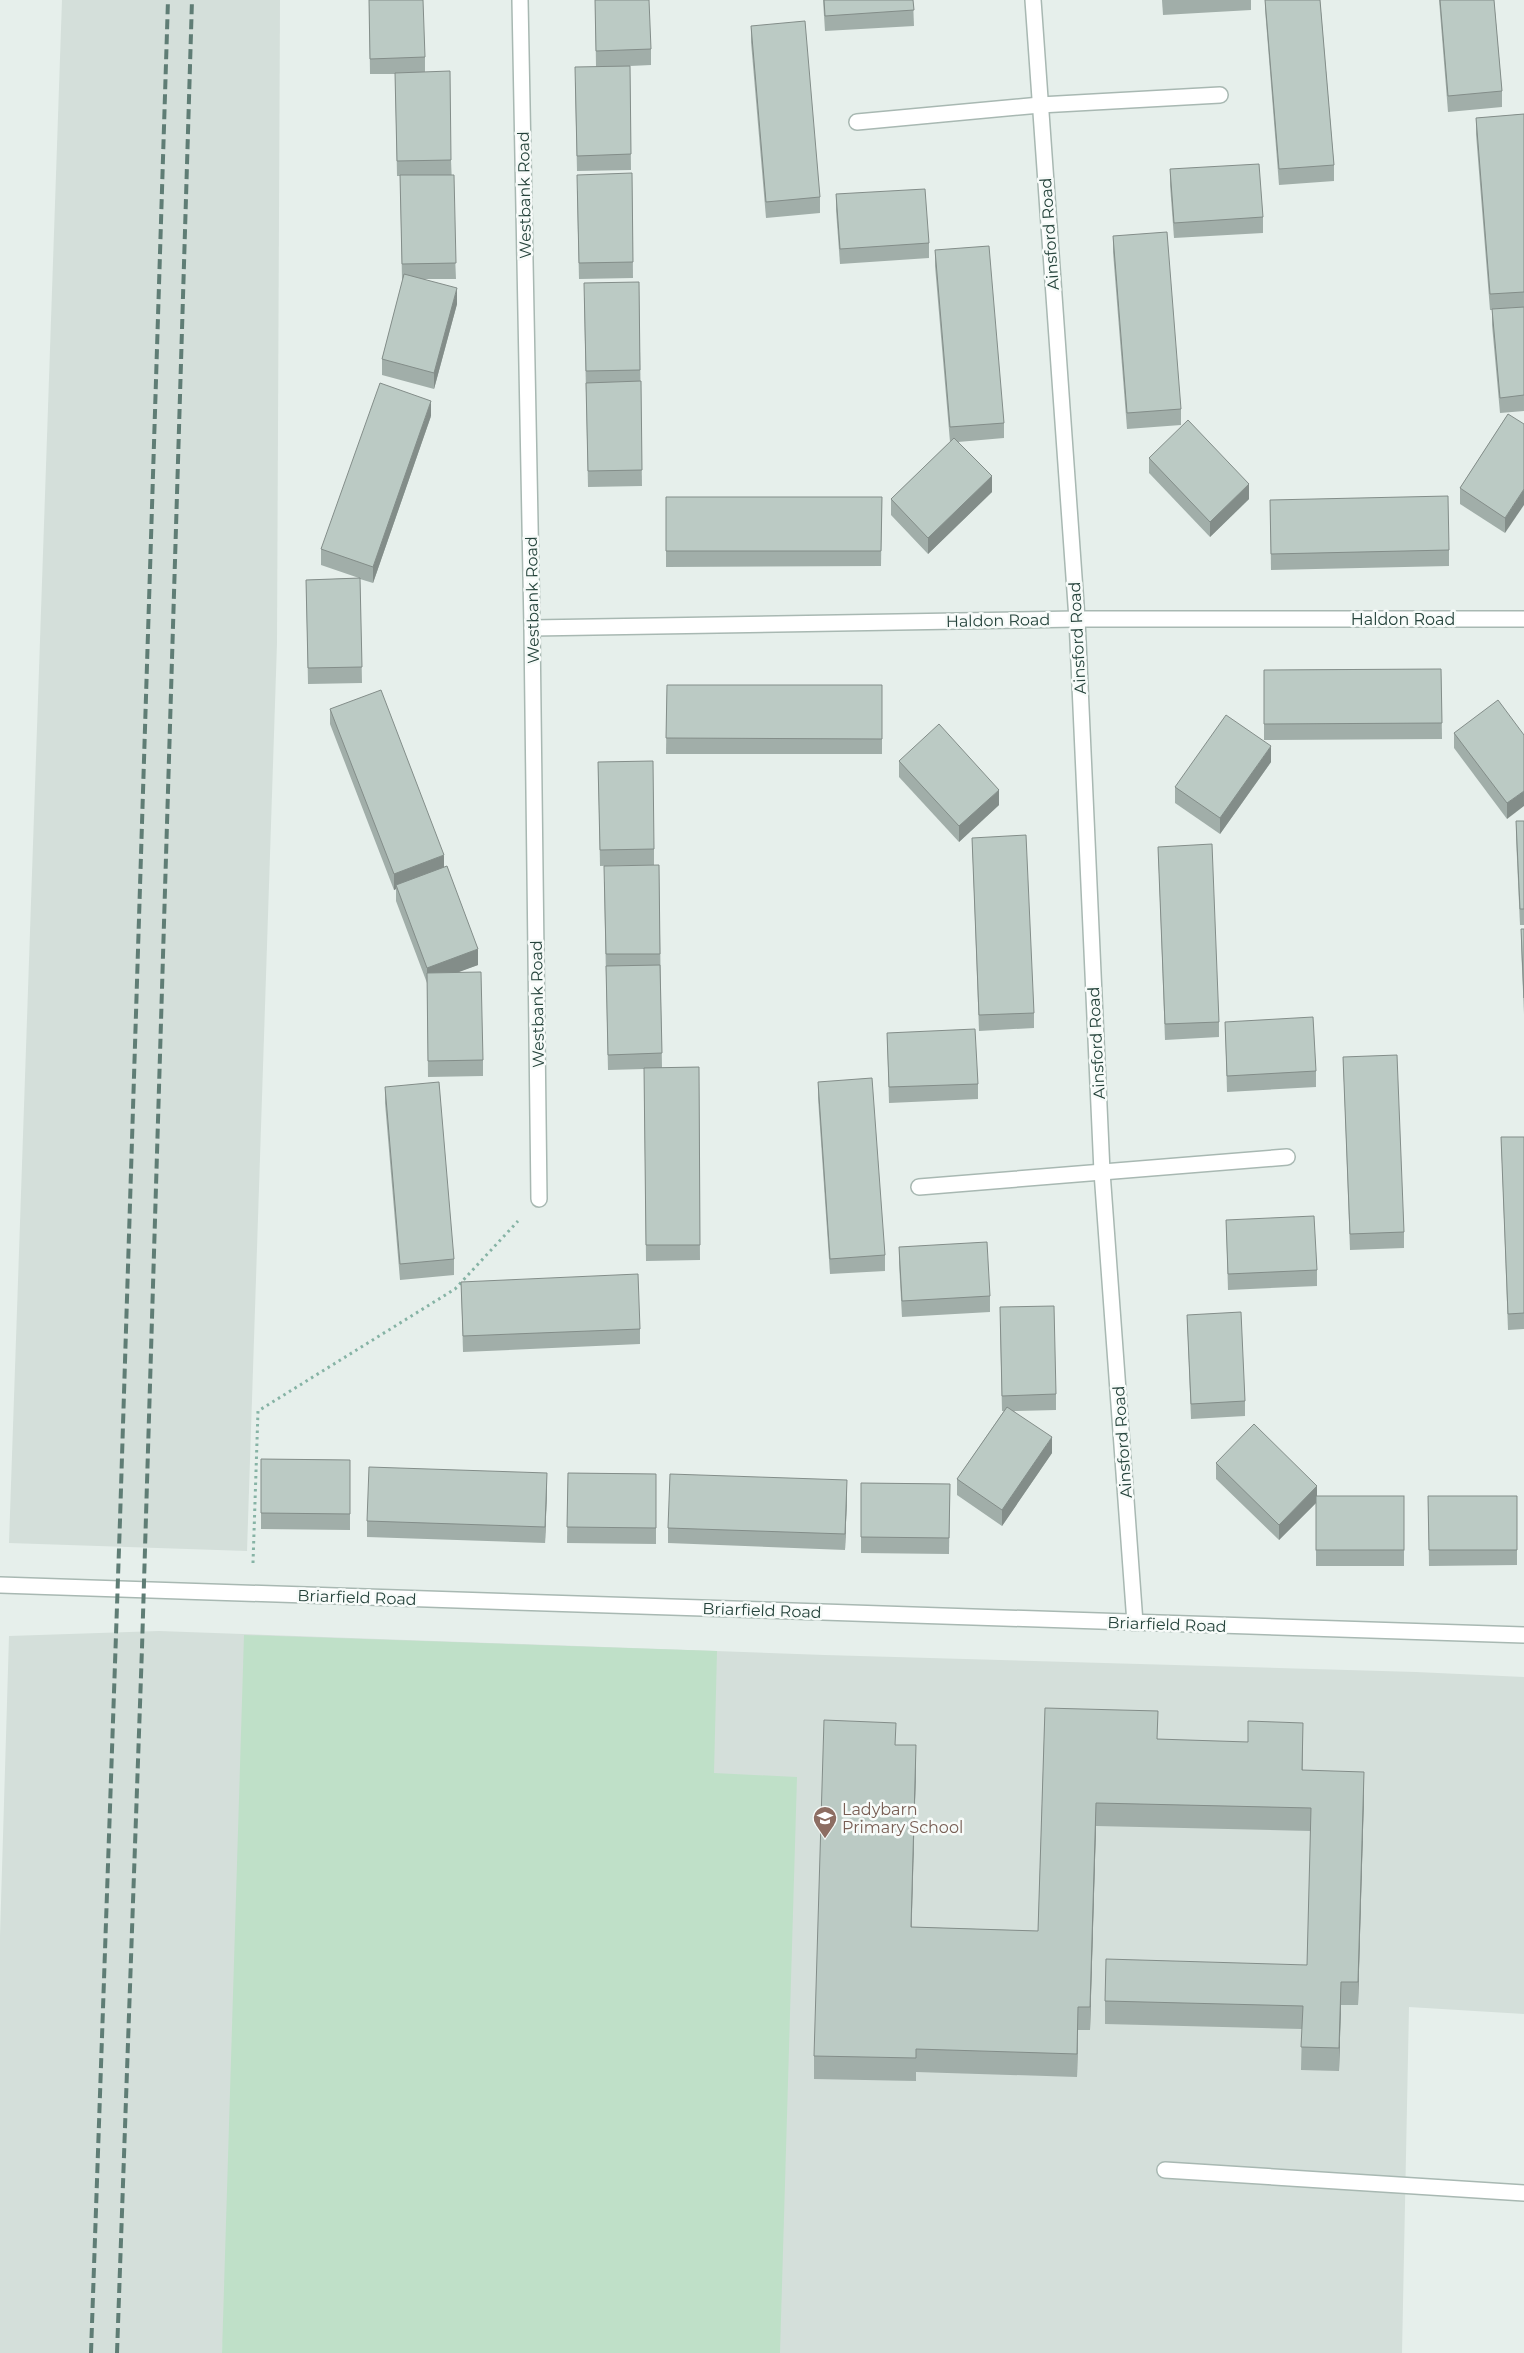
<svg xmlns="http://www.w3.org/2000/svg" width="1524" height="2353" font-family="Montserrat,sans-serif">
	<style>
		.built { fill: #d4dfda }
		.green { fill: #bfe0c8 }
		.lines { fill: none; stroke-linecap: round; stroke-linejoin: round }
		.minor-casing { stroke: #a8b8b2; stroke-width: 18 }
		.path { stroke: #86b3a5; stroke-width: 3; stroke-dasharray: 2.5 4; stroke-linecap: butt }
		.minor { stroke: #fff; stroke-width: 15 }
		.rail { stroke: #5f7d75; stroke-width: 4; stroke-dasharray: 10 5; stroke-linecap: butt }
		.wall { fill: #a1aea9 }
		.shaded-wall { fill: #838d89 }
		.building { fill: #bbcac4; stroke: #838d89 }
		.labels { text-anchor: middle; stroke-width: 5; stroke-linejoin: round; paint-order: stroke }
		.street-label { font-size: 16px; fill: #24423a; stroke: #f7fbf9 }
		.education-label { font-size: 16px; fill: #785e54; stroke: #f7fbf9; text-anchor: start }
	</style>
	<rect width="100%" height="100%" fill="#e6efeb"/>
	<g class="built">
		<polygon points="62,0 280,0 277,643 247,1551 9,1543"/>
		<polygon points="159,1631 825,1655 1416,1672 1524,1677 1524,2014 1409,2007 1402,2353 573,2353 223,2342 222,2353 0,2353 0,1936 9,1636"/>
	</g>
	<polygon class="green" points="244,1635 717,1651 714,1773 797,1777 780,2353 222,2353"/>
	<g class="lines">
		<g class="minor-casing">
			<g id="minor">
				<polyline points="520,0 532,628 539,1199"/>
				<polyline points="1033,0 1077,619 1102,1172 1135,1623"/>
				<polyline points="857,122 1040,105 1220,95"/>
				<polyline points="532,628 1077,619 1524,619"/>
				<polyline points="919,1187 1287,1157"/>
				<polyline points="0,1585 1524,1635"/>
				<polyline points="1165,2170 1524,2193"/>
			</g>
		</g>
		<polyline class="path" points="253,1563 258,1411 455,1289 518,1221"/>
		<use href="#minor" class="minor"/>
		<g class="rail">
			<polyline points="91,2353 120,1520 168,0"/>
			<polyline points="117,2353 142,1648 192,0"/>
		</g>
	</g>
	<g class="wall">
		<polygon points="369,0 425,57 425,72 451,160 456,279 424,279 457,304 434,389 382,375 382,359 403,280 402,280 400,176 397,176 395,74 370,74"/>
		<polygon points="595,0 651,49 651,65 630,66 631,170 577,171 575,83 596,67"/>
		<polygon points="823,0 913,0 914,26 825,31"/>
		<polygon points="1162,0 1251,0 1251,10 1163,15"/>
		<polygon points="1265,0 1320,0 1334,165 1334,181 1279,185 1265,9"/>
		<polygon points="1439,0 1494,0 1502,91 1502,107 1448,112"/>
		<polygon points="751,26 820,197 820,213 766,218 751,42"/>
		<polygon points="1524,114 1524,411 1500,413 1492,325 1492,310 1490,310 1476,134 1476,118"/>
		<polygon points="1170,169 1263,217 1263,233 1174,238 1170,185"/>
		<polygon points="632,173 633,278 579,279 577,191"/>
		<polygon points="836,194 929,243 929,258 840,264 836,210"/>
		<polygon points="1113,236 1181,409 1181,425 1127,429 1113,252"/>
		<polygon points="935,250 1004,423 1004,438 958,442 992,492 928,554 891,515 891,499 950,442 935,266"/>
		<polygon points="639,282 642,486 588,487 584,298"/>
		<polygon points="1508,414 1505,533 1460,504 1460,488"/>
		<polygon points="431,416 373,583 360,579 362,683 308,684 306,580 359,578 321,565 321,549"/>
		<polygon points="1149,458 1249,499 1210,537 1149,473"/>
		<polygon points="666,497 882,497 881,566 666,567"/>
		<polygon points="1270,500 1449,550 1449,566 1271,570"/>
		<polygon points="1441,669 1442,739 1264,740 1264,670"/>
		<polygon points="667,685 882,685 882,754 666,754"/>
		<polygon points="330,709 444,867 478,965 457,972 483,1060 483,1076 428,1077 427,983 396,901 396,889 394,890 330,724"/>
		<polygon points="1454,733 1524,735 1507,819 1454,748"/>
		<polygon points="899,761 999,805 959,842 899,777"/>
		<polygon points="598,762 654,849 654,865 600,866"/>
		<polygon points="1271,762 1220,834 1175,803 1175,787"/>
		<polygon points="1516,821 1524,821 1524,925 1520,925 1516,837"/>
		<polygon points="972,838 1034,1013 1034,1028 979,1031"/>
		<polygon points="1158,847 1219,1022 1219,1037 1165,1040"/>
		<polygon points="659,865 662,1068 699,1067 700,1260 646,1261 644,1069 608,1070 604,882"/>
		<polygon points="1521,929 1524,929 1524,1014 1521,945"/>
		<polygon points="1225,1022 1316,1071 1316,1087 1227,1092"/>
		<polygon points="887,1033 978,1084 978,1099 889,1103"/>
		<polygon points="1343,1057 1404,1232 1404,1248 1350,1250"/>
		<polygon points="818,1082 885,1255 885,1271 830,1274 818,1098"/>
		<polygon points="385,1087 454,1259 454,1275 400,1280 385,1103"/>
		<polygon points="1501,1137 1524,1137 1524,1329 1508,1330"/>
		<polygon points="1226,1220 1317,1270 1317,1286 1228,1290"/>
		<polygon points="899,1247 990,1296 990,1312 902,1317 899,1263"/>
		<polygon points="461,1282 640,1329 640,1344 463,1352"/>
		<polygon points="1187,1315 1245,1401 1245,1416 1191,1419"/>
		<polygon points="1000,1323 1056,1394 1056,1410 1014,1411 1052,1453 1002,1526 957,1495 957,1479 1004,1411 1002,1411"/>
		<polygon points="261,1459 350,1460 350,1530 261,1529"/>
		<polygon points="1216,1463 1317,1496 1404,1496 1404,1566 1316,1566 1316,1503 1279,1540 1216,1479"/>
		<polygon points="568,1473 656,1474 656,1544 567,1543"/>
		<polygon points="861,1483 950,1484 949,1554 861,1553"/>
		<polygon points="547,1489 545,1543 367,1537 367,1521"/>
		<polygon points="847,1496 845,1550 668,1543 668,1528"/>
		<polygon points="1428,1496 1517,1496 1517,1565 1429,1566"/>
		<polygon points="1045,1708 1158,1739 1303,1746 1302,1770 1364,1795 1358,2005 1341,2005 1339,2071 1301,2070 1302,2029 1105,2024 1105,2001 1307,1965 1311,1831 1096,1826 1090,2030 1078,2030 1077,2077 916,2072 916,2081 814,2079 814,2056 896,1745 916,1768 911,1927 1038,1931"/>
	</g>
	<g class="shaded-wall">
		<polygon points="457,288 457,304 434,389 434,373"/>
		<polygon points="431,401 431,416 373,583 373,567"/>
		<polygon points="992,476 992,492 928,554 928,538"/>
		<polygon points="1249,484 1249,499 1210,537 1210,522"/>
		<polygon points="1524,489 1524,505 1505,533 1505,518"/>
		<polygon points="1271,746 1271,762 1220,834 1220,818"/>
		<polygon points="999,790 999,805 959,842 959,826"/>
		<polygon points="1524,791 1524,806 1507,819 1507,803"/>
		<polygon points="444,855 444,870 396,885 396,889 394,890 394,874"/>
		<polygon points="478,949 478,965 427,984 427,968"/>
		<polygon points="1052,1437 1052,1453 1002,1526 1002,1510"/>
		<polygon points="547,1473 547,1489 545,1543 545,1527"/>
		<polygon points="847,1480 847,1496 845,1550 845,1534"/>
		<polygon points="1317,1486 1317,1502 1279,1540 1279,1525"/>
		<polygon points="1303,1723 1303,1746 1302,1793 1302,1770"/>
		<polygon points="916,1745 916,1768 911,1950 911,1927"/>
		<polygon points="1364,1772 1364,1795 1358,2005 1358,1982"/>
		<polygon points="1096,1803 1096,1826 1090,2030 1090,2007"/>
		<polygon points="1341,1982 1341,2005 1339,2071 1339,2048"/>
		<polygon points="1078,2007 1078,2030 1077,2077 1077,2054"/>
	</g>
	<g class="building">
		<polygon points="369,0 423,0 425,57 370,59"/>
		<polygon points="595,0 649,0 651,49 596,51"/>
		<polygon points="824,0 913,0 914,10 825,16"/>
		<polygon points="1265,0 1320,0 1334,165 1279,169"/>
		<polygon points="1440,0 1494,0 1502,91 1448,96"/>
		<polygon points="805,21 820,197 766,202 751,26"/>
		<polygon points="630,66 631,154 577,156 575,67"/>
		<polygon points="450,71 451,160 397,161 395,73"/>
		<polygon points="1524,114 1524,292 1490,294 1476,118"/>
		<polygon points="1259,164 1263,217 1174,223 1170,169"/>
		<polygon points="632,173 633,262 579,263 577,175"/>
		<polygon points="400,175 454,175 456,263 402,264"/>
		<polygon points="925,189 929,243 840,249 836,194"/>
		<polygon points="1167,232 1181,409 1127,413 1113,236"/>
		<polygon points="989,246 1004,423 950,427 935,250"/>
		<polygon points="404,274 457,288 434,373 382,359"/>
		<polygon points="639,282 640,370 586,371 584,283"/>
		<polygon points="1524,307 1524,395 1500,398 1492,309"/>
		<polygon points="641,381 642,470 588,471 586,383"/>
		<polygon points="380,383 431,401 373,567 321,549"/>
		<polygon points="1508,414 1524,424 1524,489 1505,518 1460,488"/>
		<polygon points="1188,420 1249,484 1210,522 1149,458"/>
		<polygon points="954,438 992,476 928,538 891,499"/>
		<polygon points="1448,496 1449,550 1271,554 1270,500"/>
		<polygon points="666,497 882,497 881,551 666,551"/>
		<polygon points="360,578 362,667 308,668 306,580"/>
		<polygon points="1441,669 1442,723 1264,724 1264,670"/>
		<polygon points="667,685 882,685 882,739 666,738"/>
		<polygon points="381,690 444,855 394,874 330,709"/>
		<polygon points="1498,700 1524,735 1524,791 1507,803 1454,733"/>
		<polygon points="1226,715 1271,746 1220,818 1175,787"/>
		<polygon points="939,724 999,790 959,826 899,761"/>
		<polygon points="653,761 654,849 600,850 598,762"/>
		<polygon points="1516,821 1524,821 1524,909 1520,909"/>
		<polygon points="1026,835 1034,1013 979,1015 972,838"/>
		<polygon points="1212,844 1219,1022 1165,1024 1158,847"/>
		<polygon points="659,865 660,954 606,954 604,866"/>
		<polygon points="447,866 478,949 427,968 396,885"/>
		<polygon points="1521,929 1524,929 1524,998"/>
		<polygon points="660,965 662,1053 608,1055 606,966"/>
		<polygon points="481,972 483,1060 428,1061 427,973"/>
		<polygon points="1313,1017 1316,1071 1227,1076 1225,1022"/>
		<polygon points="975,1029 978,1084 889,1087 887,1033"/>
		<polygon points="1397,1055 1404,1232 1350,1234 1343,1057"/>
		<polygon points="699,1067 700,1245 646,1245 644,1068"/>
		<polygon points="872,1078 885,1255 830,1259 818,1082"/>
		<polygon points="439,1082 454,1259 400,1264 385,1087"/>
		<polygon points="1501,1137 1524,1137 1524,1313 1508,1314"/>
		<polygon points="1314,1216 1317,1270 1228,1274 1226,1220"/>
		<polygon points="987,1242 990,1296 902,1301 899,1247"/>
		<polygon points="638,1274 640,1329 463,1336 461,1282"/>
		<polygon points="1054,1306 1056,1394 1002,1396 1000,1307"/>
		<polygon points="1241,1312 1245,1401 1191,1404 1187,1315"/>
		<polygon points="1007,1407 1052,1437 1002,1510 957,1479"/>
		<polygon points="1254,1424 1317,1486 1279,1525 1216,1463"/>
		<polygon points="261,1459 350,1460 350,1514 261,1513"/>
		<polygon points="369,1467 547,1473 545,1527 367,1521"/>
		<polygon points="568,1473 656,1474 656,1528 567,1527"/>
		<polygon points="670,1474 847,1480 845,1534 668,1528"/>
		<polygon points="861,1483 950,1484 949,1538 861,1537"/>
		<rect x="1316" y="1496" width="88" height="54"/>
		<polygon points="1428,1496 1517,1496 1517,1550 1429,1550"/>
		<polygon points="1045,1708 1158,1711 1157,1739 1248,1742 1248,1721 1303,1723 1302,1770 1364,1772 1358,1982 1341,1982 1339,2048 1301,2047 1303,2006 1105,2001 1106,1959 1307,1965 1311,1808 1096,1803 1090,2007 1078,2007 1077,2054 916,2049 916,2058 814,2056 824,1720 896,1723 895,1745 916,1745 911,1927 1038,1931"/>
	</g>
	<defs>
		<g id="school-pin" transform="scale(1.25)"><path d="M0 17L-7.5 6A9.5 9.5 0 1 1 7.5 6Z" fill="#8d6e63" stroke="#f7fbf9"/><path d="M0-5L7-2L0 1L-7-2ZM-4 1L0 2.5L4 1V4Q0 6-4 4Z" fill="#fff"/></g>
	</defs>
	<g fill-rule="evenodd">
		<use href="#school-pin" x="825" y="1818"/>
	</g>
	<g class="labels">
		<g class="street-label">
			<text transform="translate(524 195) rotate(-91)" y="6">Westbank Road</text>
			<text transform="translate(1049 234) rotate(-94)" y="6">Ainsford Road</text>
			<text transform="translate(532 600) rotate(-91)" y="6">Westbank Road</text>
			<text x="1403" y="625">Haldon Road</text>
			<text transform="translate(998 620) rotate(-1)" y="6">Haldon Road</text>
			<text transform="translate(1077 638) rotate(-93)" y="6">Ainsford Road</text>
			<text transform="translate(537 1004) rotate(-91)" y="6">Westbank Road</text>
			<text transform="translate(1096 1043) rotate(-93)" y="6">Ainsford Road</text>
			<text transform="translate(1122 1442) rotate(-94)" y="6">Ainsford Road</text>
			<text transform="translate(357 1597) rotate(2)" y="6">Briarfield Road</text>
			<text transform="translate(762 1610) rotate(2)" y="6">Briarfield Road</text>
			<text transform="translate(1167 1624) rotate(2)" y="6">Briarfield Road</text>
		</g>
		<g class="education-label">
			<text x="842" y="1815">Ladybarn<tspan x="842" dy="18">Primary School</tspan></text>
		</g>
	</g>
</svg>
